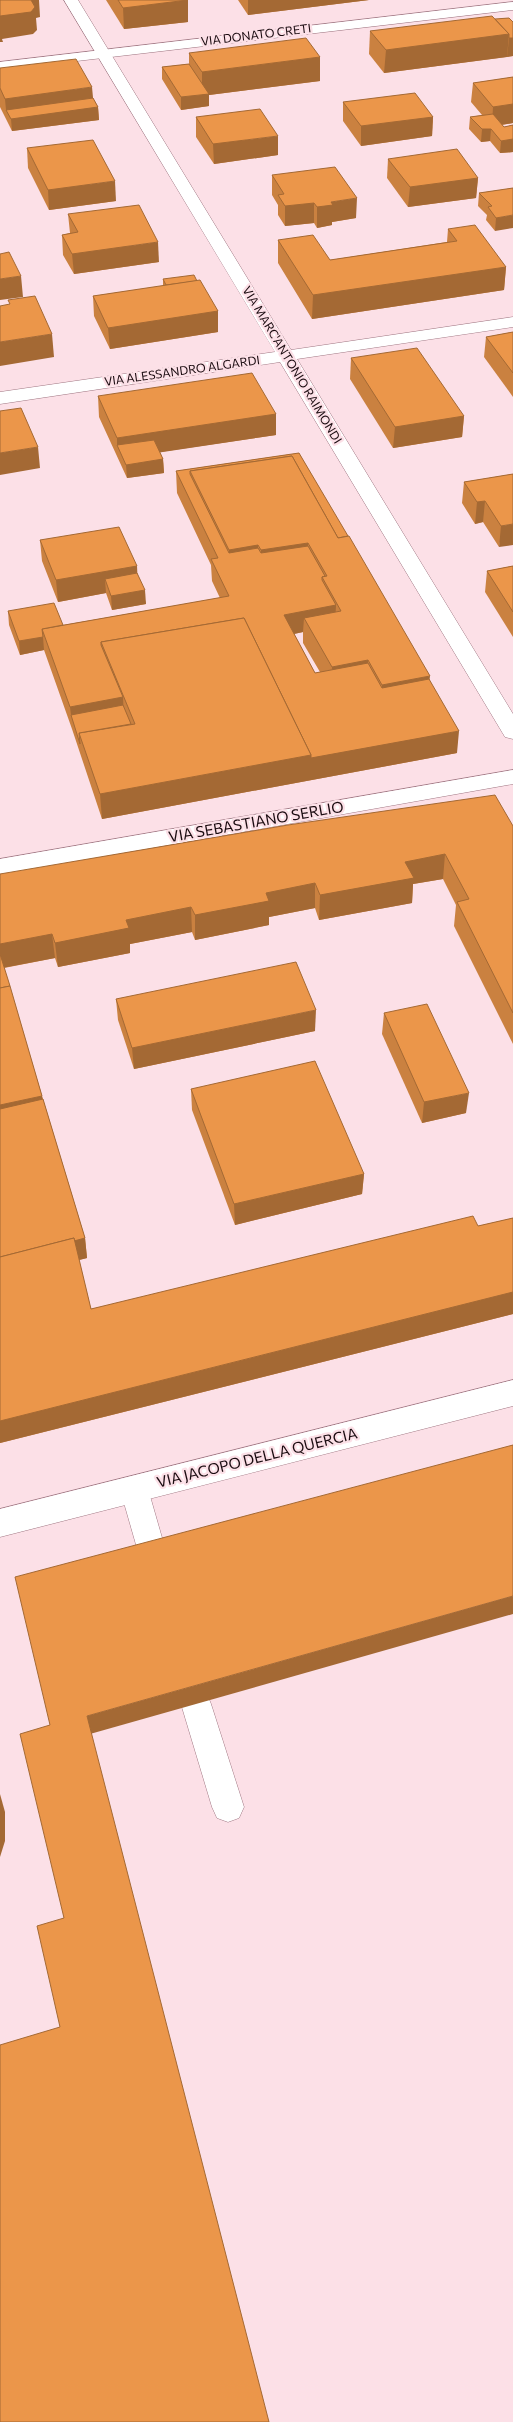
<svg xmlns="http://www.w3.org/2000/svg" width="513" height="2422" font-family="Commissioner,sans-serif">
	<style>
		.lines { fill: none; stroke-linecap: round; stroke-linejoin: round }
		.service-casing { stroke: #9f7682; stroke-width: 1 }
		.minor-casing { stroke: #9f7682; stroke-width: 1 }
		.tertiary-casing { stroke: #9f7682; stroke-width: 1 }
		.secondary-casing { stroke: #9f7682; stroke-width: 1 }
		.service { fill: #fff; fill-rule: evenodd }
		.minor { fill: #fff; fill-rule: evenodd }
		.tertiary { fill: #fff; fill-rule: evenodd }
		.secondary { fill: #fff; fill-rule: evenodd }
		.wall { fill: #ca8140; fill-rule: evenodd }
		.shaded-wall { fill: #a46934 }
		.building { fill: #eb964a; stroke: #a46934 }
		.labels { text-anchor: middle; stroke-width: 4.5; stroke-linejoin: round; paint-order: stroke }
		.far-street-label { font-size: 12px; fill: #1a0b10; stroke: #fce0e7 }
		.street-label { font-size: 15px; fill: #1a0b10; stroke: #fce0e7 }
	</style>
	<rect width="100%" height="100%" fill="#fce0e7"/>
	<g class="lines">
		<g class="service-casing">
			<g id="service">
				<polygon points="134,1477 144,1480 148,1489 169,1562 165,1571 155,1575 145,1571 141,1562 120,1489 124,1480"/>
				<polygon points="196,1690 207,1694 211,1704 244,1807 239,1818 228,1822 217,1818 212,1807 181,1704 185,1694"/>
			</g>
		</g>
		<g class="minor-casing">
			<g id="minor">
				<polygon points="64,0 78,0 291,350 513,317 513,327 297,359 513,714 513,739 505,737 280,362 0,404 0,392 275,352"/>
				<polygon points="513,770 513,784 0,875 0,859"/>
			</g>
		</g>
		<g class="tertiary-casing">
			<polygon id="tertiary" points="513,1380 513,1406 0,1537 0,1509"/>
		</g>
		<g class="secondary-casing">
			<polygon id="secondary" points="513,2 513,10 0,70 0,62"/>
		</g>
		<use href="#service" class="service"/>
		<use href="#minor" class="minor"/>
		<use href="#tertiary" class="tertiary"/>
		<use href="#secondary" class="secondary"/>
	</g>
	<g class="wall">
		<polygon points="106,0 188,0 188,22 124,29"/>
		<polygon points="238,0 369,0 248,15"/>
		<polygon points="509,18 513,56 384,73 369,54 370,31"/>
		<polygon points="189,53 320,57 320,81 209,95 209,106 181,110 162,79 162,67 189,64"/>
		<polygon points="0,68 93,98 98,107 99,120 12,131 0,107"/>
		<polygon points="513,77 513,123 502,125 504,127 513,125 513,152 500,153 490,141 481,142 469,129 470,117 482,115 471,102 473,83"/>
		<polygon points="343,102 433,117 432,136 361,146 343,121"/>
		<polygon points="196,117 278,155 214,164 196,137"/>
		<polygon points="27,148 116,201 49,210 28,168"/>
		<polygon points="388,159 478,178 476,198 408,207 387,178"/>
		<polygon points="272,175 356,218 332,222 332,225 317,228 314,223 285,226 278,215 278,205 272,195"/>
		<polygon points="513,188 495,231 486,220 487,215 478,206 479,193"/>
		<polygon points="68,214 159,262 74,274 63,255 62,235 70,233"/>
		<polygon points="448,229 506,267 504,290 312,319 278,263 278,240 330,260 447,242"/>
		<polygon points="163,279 218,311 218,332 110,349 94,316 93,296 163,286"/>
		<polygon points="513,332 513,397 484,357 486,337"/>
		<polygon points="351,358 464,416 462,437 393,448 350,379"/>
		<polygon points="98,396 276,414 276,435 160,452 163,459 164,473 127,478 99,417"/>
		<path d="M299 453 429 679 457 753 102 819 72 729 44 650 20 655 9 625 8 611 63 625 220 598 212 581 211 565 177 493 176 471ZM303 632V643L320 672 315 673 294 634Z"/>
		<polygon points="513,474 499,547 483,522 475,524 462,503 464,482"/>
		<polygon points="40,540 137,566 137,573 146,604 112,610 106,593 58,602 42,561"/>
		<polygon points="513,566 513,637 485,592 487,571"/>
		<polygon points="513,826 513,1044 454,926 456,905 443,879 413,884 412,903 319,920 315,908 269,917 269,925 195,940 192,932 130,944 130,953 58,967 55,958 4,968 43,1099 85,1238 87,1258 79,1260 91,1309 478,1226 513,1218 513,1314 0,1443 0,874"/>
		<polygon points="116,999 315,1031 134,1069 118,1020"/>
		<polygon points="384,1013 466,1113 422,1123 382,1034"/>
		<polygon points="191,1089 364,1174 362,1194 235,1225 192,1110"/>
	</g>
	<g class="shaded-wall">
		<polygon points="29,0 39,0 40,17 36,18 37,30 33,34 2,39 3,42 0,42 0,16"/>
		<polygon points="188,0 188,22 124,29 123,8"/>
		<polygon points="248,0 369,0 248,15"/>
		<polygon points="509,34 507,57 384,73 386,50"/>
		<polygon points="509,38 513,38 513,56 507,57"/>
		<polygon points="320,57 320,81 209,95 209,106 181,110 181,97 202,95 202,72"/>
		<polygon points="92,87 94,108 98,107 99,120 12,131 11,119 6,110 5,99"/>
		<polygon points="513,104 513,123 492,126 493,107"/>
		<polygon points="433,117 432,136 361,146 361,126"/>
		<polygon points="482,129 491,129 490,141 481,142"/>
		<polygon points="278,136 278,155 214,164 213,144"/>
		<polygon points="513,139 513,152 500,153 501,141"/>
		<polygon points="478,178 476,198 408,207 410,187"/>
		<polygon points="115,181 116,201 49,210 48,190"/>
		<polygon points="357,198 356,218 332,222 332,225 317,228 317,207 331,202"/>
		<polygon points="314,203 314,223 285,226 285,206"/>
		<polygon points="513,215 513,228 495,231 496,218"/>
		<polygon points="158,242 159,262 74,274 72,254"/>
		<polygon points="506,267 504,290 312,319 313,295"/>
		<polygon points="21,276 23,297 0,300 0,279"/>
		<polygon points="218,311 218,332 110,349 108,328"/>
		<polygon points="52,334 54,357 0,366 0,342"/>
		<polygon points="276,414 276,435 123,458 117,445 117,438"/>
		<polygon points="464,416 462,437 393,448 395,427"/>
		<polygon points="38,447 40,468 0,475 0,453"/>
		<polygon points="163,459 164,473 127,478 126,465"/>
		<polygon points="485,501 483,522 475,524 477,502"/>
		<polygon points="513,524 513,545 499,547 501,526"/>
		<polygon points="308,543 308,567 261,575 261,550"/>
		<polygon points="258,545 258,569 229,574 229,550"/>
		<polygon points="137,566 138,587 105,579 106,593 58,602 56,580"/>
		<polygon points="145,590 146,604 112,610 111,596"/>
		<polygon points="336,605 335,626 304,618 303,632 284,636 284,615"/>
		<polygon points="43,637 44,650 20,655 19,641"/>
		<polygon points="368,660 367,685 331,692 332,667"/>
		<polygon points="430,676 427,701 380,709 382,685"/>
		<polygon points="123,697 124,719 71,715 70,707"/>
		<polygon points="459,731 457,753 102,819 100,794 311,755"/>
		<polygon points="445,854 443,879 413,884 412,903 319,920 320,895 405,862"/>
		<polygon points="315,883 315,908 269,917 269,925 195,940 195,915 266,893"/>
		<polygon points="191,907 192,932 130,944 130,953 58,967 55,943 126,920"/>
		<polygon points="52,934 55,958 2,968 0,955 0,944"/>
		<polygon points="316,1010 315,1031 134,1069 132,1048"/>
		<polygon points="469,1093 466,1113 422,1123 424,1102"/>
		<polygon points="42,1096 45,1120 0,1130 0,1105"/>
		<polygon points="364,1174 362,1194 235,1225 234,1204"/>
		<polygon points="85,1238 87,1258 0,1280 0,1259"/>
		<polygon points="513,1292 513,1314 0,1443 0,1421"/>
		<polygon points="513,1596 513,1614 90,1734 87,1716"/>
		<polygon points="0,1794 5,1812 5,1841 0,1857"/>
	</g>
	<g class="building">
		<polygon points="0,0 31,0 35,7 31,12 0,16"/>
		<polygon points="118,0 188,0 123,8"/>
		<polygon points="492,16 509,34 386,50 370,31"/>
		<polygon points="509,18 513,22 513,38 509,38 509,34 495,19"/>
		<polygon points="306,38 320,57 202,72 189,53"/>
		<polygon points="76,59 92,87 5,99 0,88 0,68"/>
		<polygon points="189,64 209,94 181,97 162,67"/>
		<polygon points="513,77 513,104 493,107 473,83"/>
		<polygon points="415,93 433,117 361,126 343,102"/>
		<polygon points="93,98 98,107 11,119 6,110"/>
		<polygon points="260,109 278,136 213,144 196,117"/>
		<polygon points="493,114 504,127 513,125 513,139 501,141 491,129 482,129 470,117"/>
		<polygon points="93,140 115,181 48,190 27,148"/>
		<polygon points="457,149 478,178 410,187 388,159"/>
		<polygon points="335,167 357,198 331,202 333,205 317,207 314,203 285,206 278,195 284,194 272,175"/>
		<polygon points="513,188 513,215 496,218 488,207 492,206 479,193"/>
		<polygon points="139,205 158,242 72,254 62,235 78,232 68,214"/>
		<polygon points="475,225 506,267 313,295 278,240 313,235 330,260 457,241 448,229"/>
		<polygon points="9,252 21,276 0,279 0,254"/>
		<polygon points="194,275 197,281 166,285 163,279"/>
		<polygon points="200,280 218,311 108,328 93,296"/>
		<polygon points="35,296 52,334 0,342 0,306 10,304 8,300"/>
		<polygon points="513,332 513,373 486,337"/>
		<polygon points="417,348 464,416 395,427 351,358"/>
		<polygon points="252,373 276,414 117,438 98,396"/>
		<polygon points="21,408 38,447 0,453 0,411"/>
		<polygon points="154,440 163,459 126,465 117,445"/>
		<polygon points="299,453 348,536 338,538 292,456 190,471 190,474 229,553 258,548 261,553 308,546 325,576 322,577 322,580 336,605 284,615 315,673 368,663 382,688 429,679 459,731 311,758 311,755 244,618 101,642 101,645 123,697 70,707 42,629 229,596 211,559 218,558 176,471"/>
		<polygon points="292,456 338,538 349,536 430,676 382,685 368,660 332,667 304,618 341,611 322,577 327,576 308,543 261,550 258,545 229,550 190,471"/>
		<polygon points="513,474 513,524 501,526 485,501 477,502 464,482"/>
		<polygon points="119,527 137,566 56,580 40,540"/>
		<polygon points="513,566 513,612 487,571"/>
		<polygon points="137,573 145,590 111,596 105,579"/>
		<polygon points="54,603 63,625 42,629 43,637 19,641 8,611"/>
		<polygon points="244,618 311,755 100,794 79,733 135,724 101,642"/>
		<polygon points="123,705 131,724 79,733 80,744 71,715"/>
		<polygon points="495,795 513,826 513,1013 457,902 469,899 445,854 405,862 414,878 320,895 315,883 266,893 269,901 195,915 191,907 126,920 129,928 55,943 52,934 0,944 0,874 288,825"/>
		<polygon points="0,954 10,986 0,988"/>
		<polygon points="296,962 316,1010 132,1048 116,999"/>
		<polygon points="10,986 42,1096 0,1105 0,988"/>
		<polygon points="427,1004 469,1093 424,1102 384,1013"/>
		<polygon points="315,1061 364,1174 234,1204 191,1089"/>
		<polygon points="43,1099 85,1238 74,1241 74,1238 0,1257 0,1109"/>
		<polygon points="473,1216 478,1226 513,1218 513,1292 0,1421 0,1257 74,1238 91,1309"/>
		<polygon points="513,1445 513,1596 87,1716 269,2422 0,2422 0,2045 60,2027 37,1926 64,1918 20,1734 50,1725 15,1577"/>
	</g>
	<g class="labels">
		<g class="far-street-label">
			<text transform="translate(256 35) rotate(-7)" y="4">VIA DONATO CRETI</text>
			<text transform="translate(292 365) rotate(59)" y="4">VIA MARC'ANTONIO RAIMONDI</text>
			<text transform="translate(182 371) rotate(-8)" y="4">VIA ALESSANDRO ALGARDI</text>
		</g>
		<g class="street-label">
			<text transform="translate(256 822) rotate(-10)" y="5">VIA SEBASTIANO SERLIO</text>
			<text transform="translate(257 1458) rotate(-14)" y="5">VIA JACOPO DELLA QUERCIA</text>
		</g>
	</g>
</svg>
